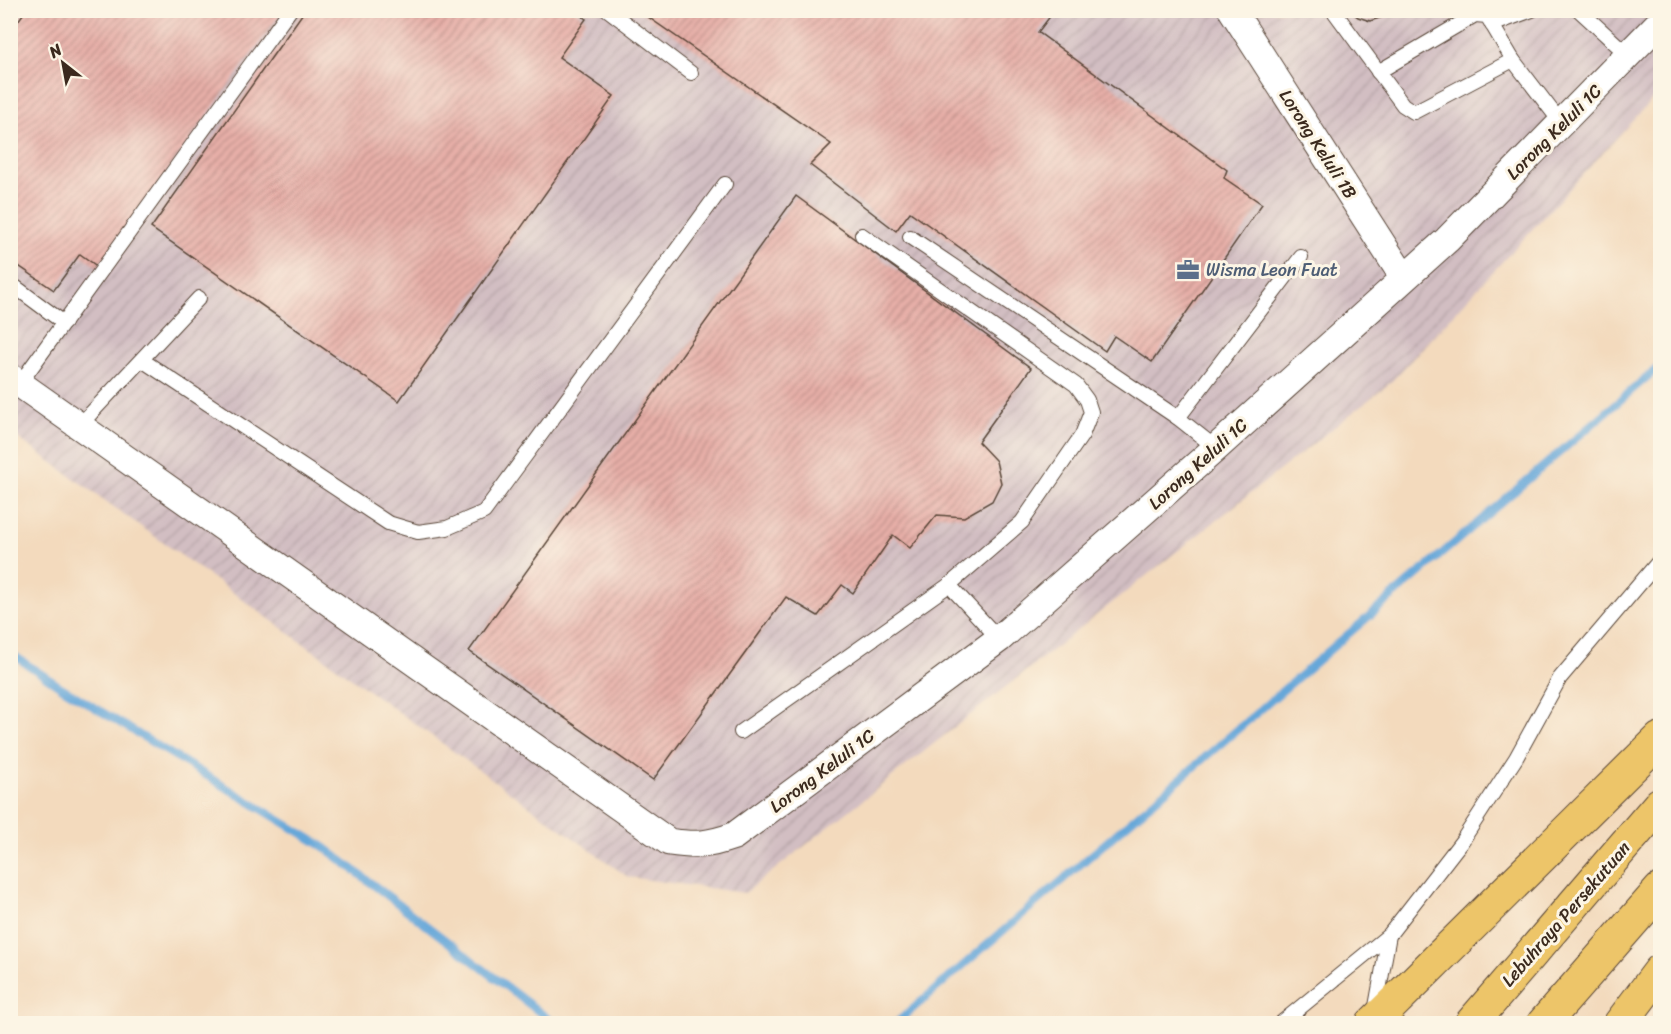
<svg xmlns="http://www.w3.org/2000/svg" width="1671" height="1034" font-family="Sriracha,sans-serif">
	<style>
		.industrial { fill: url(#industrial-furrows) }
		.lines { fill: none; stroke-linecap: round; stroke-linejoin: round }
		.stream { stroke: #66a7d9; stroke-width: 8 }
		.building { fill: url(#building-hatch) }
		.lane-casing { stroke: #574436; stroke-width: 16 }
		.street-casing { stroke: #574436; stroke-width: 29 }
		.highway-casing { stroke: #574436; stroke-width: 35 }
		.lane { stroke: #fff; stroke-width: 14 }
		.street { stroke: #fff; stroke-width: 27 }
		.highway { stroke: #edc569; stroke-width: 33 }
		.labels { text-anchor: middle; stroke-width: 6; stroke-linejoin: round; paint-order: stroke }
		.street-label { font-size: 18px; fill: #3b2a1e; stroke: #fcf5e5 }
		.service-label { font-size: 18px; fill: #4e5e75; stroke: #fcf5e5; text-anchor: start }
	</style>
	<defs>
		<pattern id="industrial-furrows" width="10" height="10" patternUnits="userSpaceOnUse" patternTransform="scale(1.5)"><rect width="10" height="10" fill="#d2bec2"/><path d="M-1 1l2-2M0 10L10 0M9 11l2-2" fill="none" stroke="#b5a3a6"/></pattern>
		<pattern id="building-hatch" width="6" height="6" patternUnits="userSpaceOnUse" patternTransform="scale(1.5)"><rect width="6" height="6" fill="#e7afa8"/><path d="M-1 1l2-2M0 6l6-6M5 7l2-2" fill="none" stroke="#bc8f88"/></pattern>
	</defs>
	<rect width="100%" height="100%" fill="#fcf5e5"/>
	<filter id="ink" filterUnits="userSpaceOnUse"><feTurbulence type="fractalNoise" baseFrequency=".0167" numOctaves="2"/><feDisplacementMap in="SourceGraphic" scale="12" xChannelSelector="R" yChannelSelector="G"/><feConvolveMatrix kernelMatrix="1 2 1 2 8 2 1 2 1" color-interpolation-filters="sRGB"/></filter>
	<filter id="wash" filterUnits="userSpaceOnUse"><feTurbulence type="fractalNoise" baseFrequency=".008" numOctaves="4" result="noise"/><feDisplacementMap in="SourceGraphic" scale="24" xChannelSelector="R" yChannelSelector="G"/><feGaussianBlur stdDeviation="1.35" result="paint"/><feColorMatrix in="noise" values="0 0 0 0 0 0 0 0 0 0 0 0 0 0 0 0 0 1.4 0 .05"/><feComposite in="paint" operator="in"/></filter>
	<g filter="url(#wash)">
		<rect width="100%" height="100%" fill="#f3dabd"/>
		<polygon class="industrial" points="11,11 1660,11 1660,91 1390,383 745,893 628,877 11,433"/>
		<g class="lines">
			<g class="stream">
				<polyline points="10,653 61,687 324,847 555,1024"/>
				<polyline points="895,1024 1660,366"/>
			</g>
		</g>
		<g id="blocks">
			<g class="building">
				<polygon points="26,10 283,10 98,267 80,254 54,290 10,260 10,32"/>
				<polygon points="305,10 573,10 586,19 559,57 614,96 399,401 151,228"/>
				<polygon points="638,10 1055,10 1038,32 1227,170 1224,178 1262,204 1152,362 1114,336 1105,351 910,212 896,231 810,165 831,144"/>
				<polygon points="1349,10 1396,10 1386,16 1370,21 1358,17"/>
				<polygon points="796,196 1031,368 978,442 996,461 1001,483 992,501 964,517 937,515 910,548 893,535 853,593 842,585 818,616 786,597 653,780 469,651"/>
			</g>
		</g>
	</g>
	<g filter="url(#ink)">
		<use href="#blocks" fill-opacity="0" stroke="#574436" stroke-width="1.5"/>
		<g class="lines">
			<g class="lane-casing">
				<g id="lane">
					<polyline points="608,10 691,73"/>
					<polyline points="1333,10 1403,105 1414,112 1513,60"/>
					<polyline points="1579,10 1629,56"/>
					<polyline points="1492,25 1532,10"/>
					<polyline points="1378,72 1475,15 1487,16 1513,60 1562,124"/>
					<polyline points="910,237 1178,418 1216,448"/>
					<polyline points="10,283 64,323"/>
					<polyline points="142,360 388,523 418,532 447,528 484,512 725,184"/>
					<polyline points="20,383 290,10"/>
					<polyline points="1178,418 1301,257"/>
					<polyline points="79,426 199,298"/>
					<polyline points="949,585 999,639"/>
					<polyline points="741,732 949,585 1022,522 1082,435 1091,412 1087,400 1076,385 862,235"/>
					<polyline points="1375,1012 1389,935"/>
					<polyline points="1280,1024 1389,935 1462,841 1516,758 1560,678 1660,560"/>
				</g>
			</g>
			<g class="street-casing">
				<g id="street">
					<polyline points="1232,10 1404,278"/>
					<path d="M10 377 669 842C697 846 708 845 734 836L999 639 1216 448 1447 240 1660 22"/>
				</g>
			</g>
			<g class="highway-casing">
				<g id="highway">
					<polyline points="1372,1024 1660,739"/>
					<polyline points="1471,1024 1660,804"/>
					<polyline points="1543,1024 1660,890"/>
					<polyline points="1620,1024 1660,971"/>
				</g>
			</g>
			<use href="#lane" class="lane"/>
			<use href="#street" class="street"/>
			<use href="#highway" class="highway"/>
		</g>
	</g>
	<defs>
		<g id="office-bare" transform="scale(1.8)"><path d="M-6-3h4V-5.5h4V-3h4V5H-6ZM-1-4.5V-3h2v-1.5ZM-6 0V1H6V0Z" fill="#5c6f8a" stroke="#fcf5e5" stroke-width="2.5" paint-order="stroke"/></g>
	</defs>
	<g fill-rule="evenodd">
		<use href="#office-bare" x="1188" y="270"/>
	</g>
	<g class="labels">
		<g class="street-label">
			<text transform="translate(1554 132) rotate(-45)" y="6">Lorong Keluli 1C</text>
			<text transform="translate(1318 144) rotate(57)" y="6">Lorong Keluli 1B</text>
			<text transform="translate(1198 464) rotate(-42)" y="6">Lorong Keluli 1C</text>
			<text transform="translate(822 771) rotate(-37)" y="6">Lorong Keluli 1C</text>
			<text transform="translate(1566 914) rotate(-49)" y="6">Lebuhraya Persekutuan</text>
		</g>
		<g class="service-label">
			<text x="1206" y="276">Wisma Leon Fuat</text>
		</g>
	</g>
	<rect width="1671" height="1034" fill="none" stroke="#fcf5e5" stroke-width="36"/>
	<g transform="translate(63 63) rotate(329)" stroke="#fcf5e5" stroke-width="4.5" paint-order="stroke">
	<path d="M0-4.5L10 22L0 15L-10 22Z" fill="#3b2a1e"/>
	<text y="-9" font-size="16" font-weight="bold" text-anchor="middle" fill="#3b2a1e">N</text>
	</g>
</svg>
